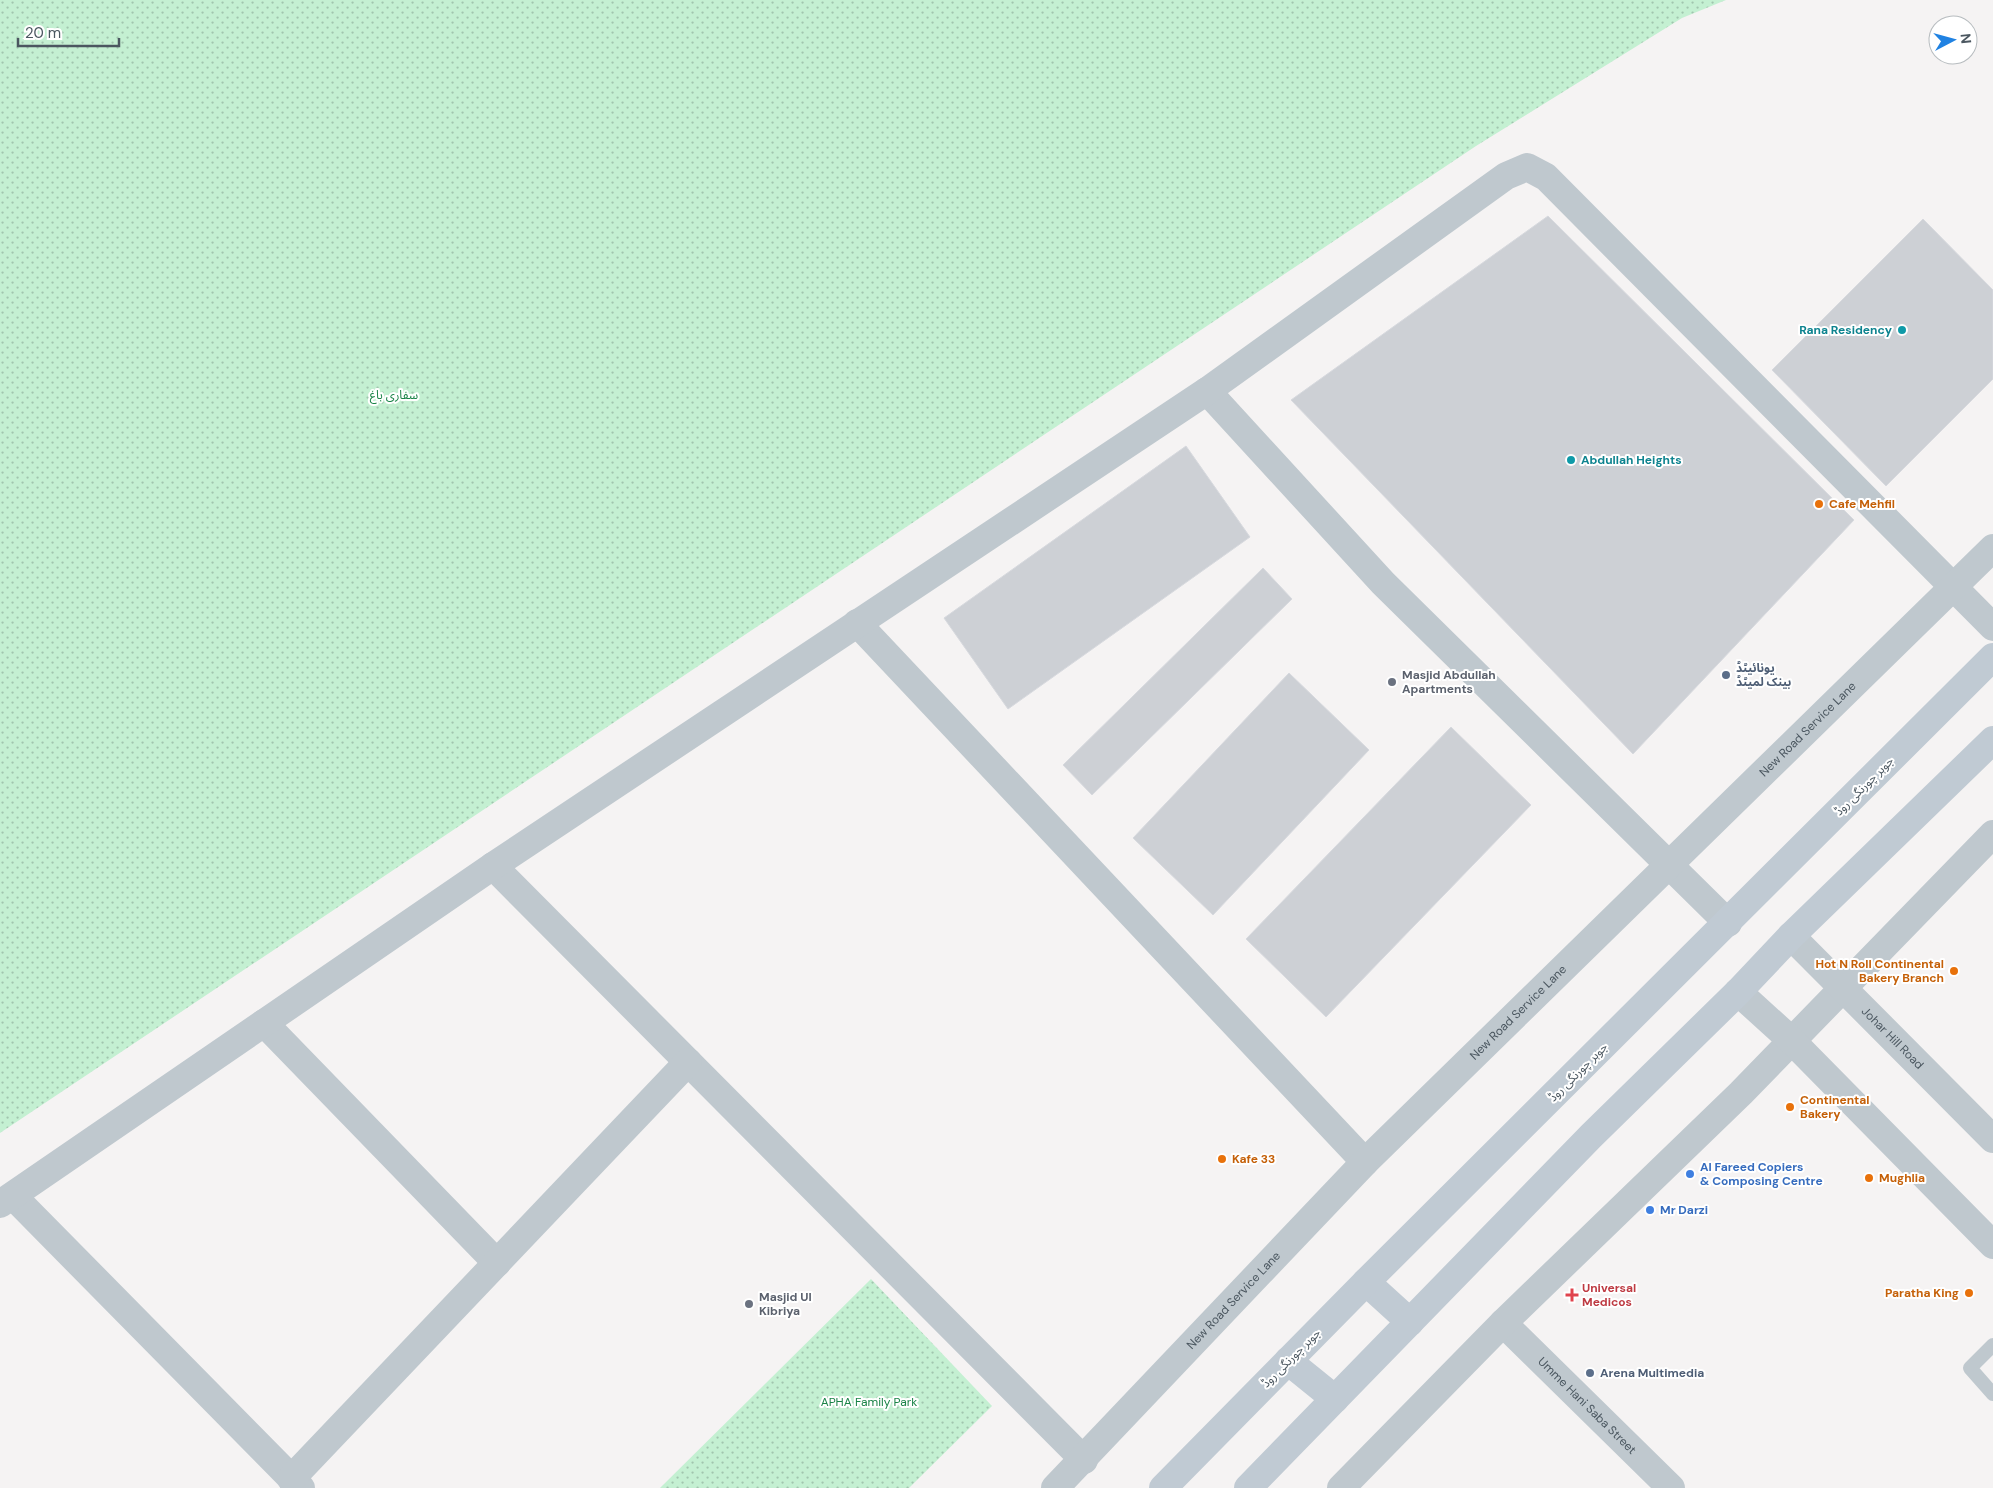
<svg xmlns="http://www.w3.org/2000/svg" width="1993" height="1488" font-family="'DM Sans','Noto Sans Arabic',sans-serif">
	<style>
		.grass { fill: url(#grass-dots) }
		.building { fill: #cdd0d5; stroke: #d7d9de }
		.lines { fill: none; stroke-linecap: round; stroke-linejoin: round }
		.service { stroke: #bfc8ce; stroke-width: 14 }
		.minor { stroke: #bfc8ce; stroke-width: 28 }
		.tertiary { stroke: #bfc8ce; stroke-width: 28 }
		.secondary { stroke: #c0cad3; stroke-width: 28 }
		.culture-dot { fill: #0f9aa8; stroke: #fff; stroke-width: 2 }
		.food-dot { fill: #e8710a; stroke: #fff; stroke-width: 2 }
		.service-dot { fill: #5c6f8a; stroke: #fff; stroke-width: 2 }
		.worship-dot { fill: #6b7280; stroke: #fff; stroke-width: 2 }
		.shop-dot { fill: #3f7fe0; stroke: #fff; stroke-width: 2 }
		.health-dot { fill: #e0444e; stroke: #fff; stroke-width: 2 }
		.labels { text-anchor: middle; stroke-width: 4; stroke-linejoin: round; paint-order: stroke }
		.culture-label { font-size: 12px; font-weight: bold; fill: #0d838f; stroke: #fff; text-anchor: end }
		.park-label { font-size: 12px; fill: #1a8347; stroke: #fff }
		.food-label { font-size: 12px; font-weight: bold; fill: #c56008; stroke: #fff; text-anchor: start }
		.service-label { font-size: 12px; font-weight: bold; fill: #4e5e75; stroke: #fff; text-anchor: start }
		.worship-label { font-size: 12px; font-weight: bold; fill: #5b616d; stroke: #fff; text-anchor: start }
		.street-label { font-size: 12px; fill: #4b5760; stroke: #fff }
		.shop-label { font-size: 12px; font-weight: bold; fill: #366cbe; stroke: #fff; text-anchor: start }
		.health-label { font-size: 12px; font-weight: bold; fill: #be3a42; stroke: #fff; text-anchor: start }
	</style>
	<defs>
		<pattern id="grass-dots" width="8" height="8" patternUnits="userSpaceOnUse" patternTransform="scale(1.25)"><rect width="8" height="8" fill="#c4f0d2"/><path d="M2 2h.1M6 6h.1" fill="none" stroke="#a1c5ae" stroke-width="1.8" stroke-linecap="round"/></pattern>
	</defs>
	<rect width="100%" height="100%" fill="#f5f3f3"/>
	<g class="grass">
		<polygon points="0,0 1726,0 1682,18 1476,146 0,1133"/>
		<polygon points="871,1279 992,1406 909,1488 660,1488"/>
	</g>
	<g class="building">
		<polygon points="1548,216 1854,520 1633,754 1291,400"/>
		<polygon points="1923,219 1993,290 1993,379 1886,486 1772,370"/>
		<polygon points="1186,446 1250,537 1008,709 944,618"/>
		<polygon points="1263,568 1292,599 1092,795 1063,765"/>
		<polygon points="1289,673 1369,750 1213,915 1133,838"/>
		<polygon points="1451,727 1531,805 1326,1017 1246,939"/>
	</g>
	<g class="lines">
		<polyline class="service" points="1993,1345 1970,1368 1993,1394"/>
		<g class="minor">
			<polyline points="1207,391 1383,583 1728,923"/>
			<polyline points="857,623 1365,1162"/>
			<polyline points="493,866 1084,1460"/>
			<polyline points="264,1023 497,1263"/>
			<polyline points="13,1196 301,1488"/>
			<polyline points="0,1204 493,866 1207,391 1506,176 1527,167 1546,177 1993,627"/>
			<path id="s1" d="M1503 1323 1671 1488"/>
			<polyline points="291,1479 688,1062"/>
			<path id="s2" d="M1055 1488 1365 1162 1993 548"/>
			<polyline points="1341,1488 1503,1323 1741,1093 1993,834"/>
		</g>
		<g class="tertiary">
			<path id="s3" d="M1791 936 1993 1139"/>
			<polyline points="1738,992 1791,1040 1993,1245"/>
		</g>
		<g class="secondary">
			<polyline points="1366,1282 1410,1322"/>
			<polyline points="1288,1361 1335,1399"/>
			<polyline points="1163,1488 1366,1282 1993,657"/>
			<polyline points="1248,1488 1591,1136 1738,992 1791,936 1993,740"/>
		</g>
	</g>
	<g class="culture-dot">
		<circle cx="1902" cy="330" r="5"/>
		<circle cx="1571" cy="460" r="5"/>
	</g>
	<g class="food-dot">
		<circle cx="1819" cy="504" r="5"/>
		<circle cx="1954" cy="971" r="5"/>
		<circle cx="1790" cy="1107" r="5"/>
		<circle cx="1222" cy="1159" r="5"/>
		<circle cx="1869" cy="1178" r="5"/>
		<circle cx="1969" cy="1293" r="5"/>
	</g>
	<g class="service-dot">
		<circle cx="1726" cy="675" r="5"/>
		<circle cx="1590" cy="1373" r="5"/>
	</g>
	<g class="worship-dot">
		<circle cx="1392" cy="682" r="5"/>
		<circle cx="749" cy="1304" r="5"/>
	</g>
	<g class="shop-dot">
		<circle cx="1690" cy="1174" r="5"/>
		<circle cx="1650" cy="1210" r="5"/>
	</g>
	<path class="health-dot" d="M1569.5 1287.5h5v5h5v5h-5v5h-5v-5h-5v-5h5z"/>
	<g class="labels">
		<g class="culture-label">
			<text x="1892" y="334">Rana Residency</text>
			<text x="1581" y="464" text-anchor="start">Abdullah Heights</text>
		</g>
		<g class="park-label">
			<text x="394" y="399">سفاری باغ</text>
			<text x="869" y="1406">APHA Family Park</text>
		</g>
		<g class="food-label">
			<text x="1829" y="508">Cafe Mehfil</text>
			<text x="1944" y="968" text-anchor="end">Hot N Roll Continental<tspan x="1944" dy="14">Bakery Branch</tspan></text>
			<text x="1800" y="1104">Continental<tspan x="1800" dy="14">Bakery</tspan></text>
			<text x="1232" y="1163">Kafe 33</text>
			<text x="1879" y="1182">Mughlia</text>
			<text x="1959" y="1297" text-anchor="end">Paratha King</text>
		</g>
		<g class="service-label">
			<text x="1736" y="672">یونائیٹڈ<tspan x="1736" dy="14">بینک لمیٹڈ</tspan></text>
			<text x="1600" y="1377">Arena Multimedia</text>
		</g>
		<g class="worship-label">
			<text x="1402" y="679">Masjid Abdullah<tspan x="1402" dy="14">Apartments</tspan></text>
			<text x="759" y="1301">Masjid Ul<tspan x="759" dy="14">Kibriya</tspan></text>
		</g>
		<g class="street-label">
			<text dy="4" stroke="none"><textPath href="#s2" startOffset="1069">New Road Service Lane</textPath></text>
			<text transform="translate(1864 786) rotate(-45)" y="4">جوہر چورنگی روڈ</text>
			<text dy="4" stroke="none"><textPath href="#s2" startOffset="664">New Road Service Lane</textPath></text>
			<text dy="4" stroke="none"><textPath href="#s3" startOffset="144">Johar Hill Road</textPath></text>
			<text transform="translate(1578 1072) rotate(-45)" y="4">جوہر چورنگی روڈ</text>
			<text dy="4" stroke="none"><textPath href="#s2" startOffset="259">New Road Service Lane</textPath></text>
			<text transform="translate(1291 1358) rotate(-45)" y="4">جوہر چورنگی روڈ</text>
			<text dy="4" stroke="none"><textPath href="#s1" startOffset="118">Umme Hani Saba Street</textPath></text>
		</g>
		<g class="shop-label">
			<text x="1700" y="1171">Al Fareed Copiers<tspan x="1700" dy="14">&amp; Composing Centre</tspan></text>
			<text x="1660" y="1214">Mr Darzi</text>
		</g>
		<g class="health-label">
			<text x="1582" y="1292">Universal<tspan x="1582" dy="14">Medicos</tspan></text>
		</g>
	</g>
	<g transform="translate(1953 40) rotate(84)"><circle r="24" fill="#ffffff" stroke="#b7bcbf"/>
	<path d="M0-4L9 19L0 12L-9 19Z" fill="#2082e2"/>
	<text y="-8" font-size="14" font-weight="bold" text-anchor="middle" fill="#4b5760">N</text>
	</g>
	<path d="M18 38v8h101v-8" fill="none" stroke="#4b5760" stroke-width="2.5"/>
	<text x="25" y="38" font-size="15" fill="#4b5760" stroke="#ffffff" stroke-width="4" paint-order="stroke">20 m</text>
</svg>
